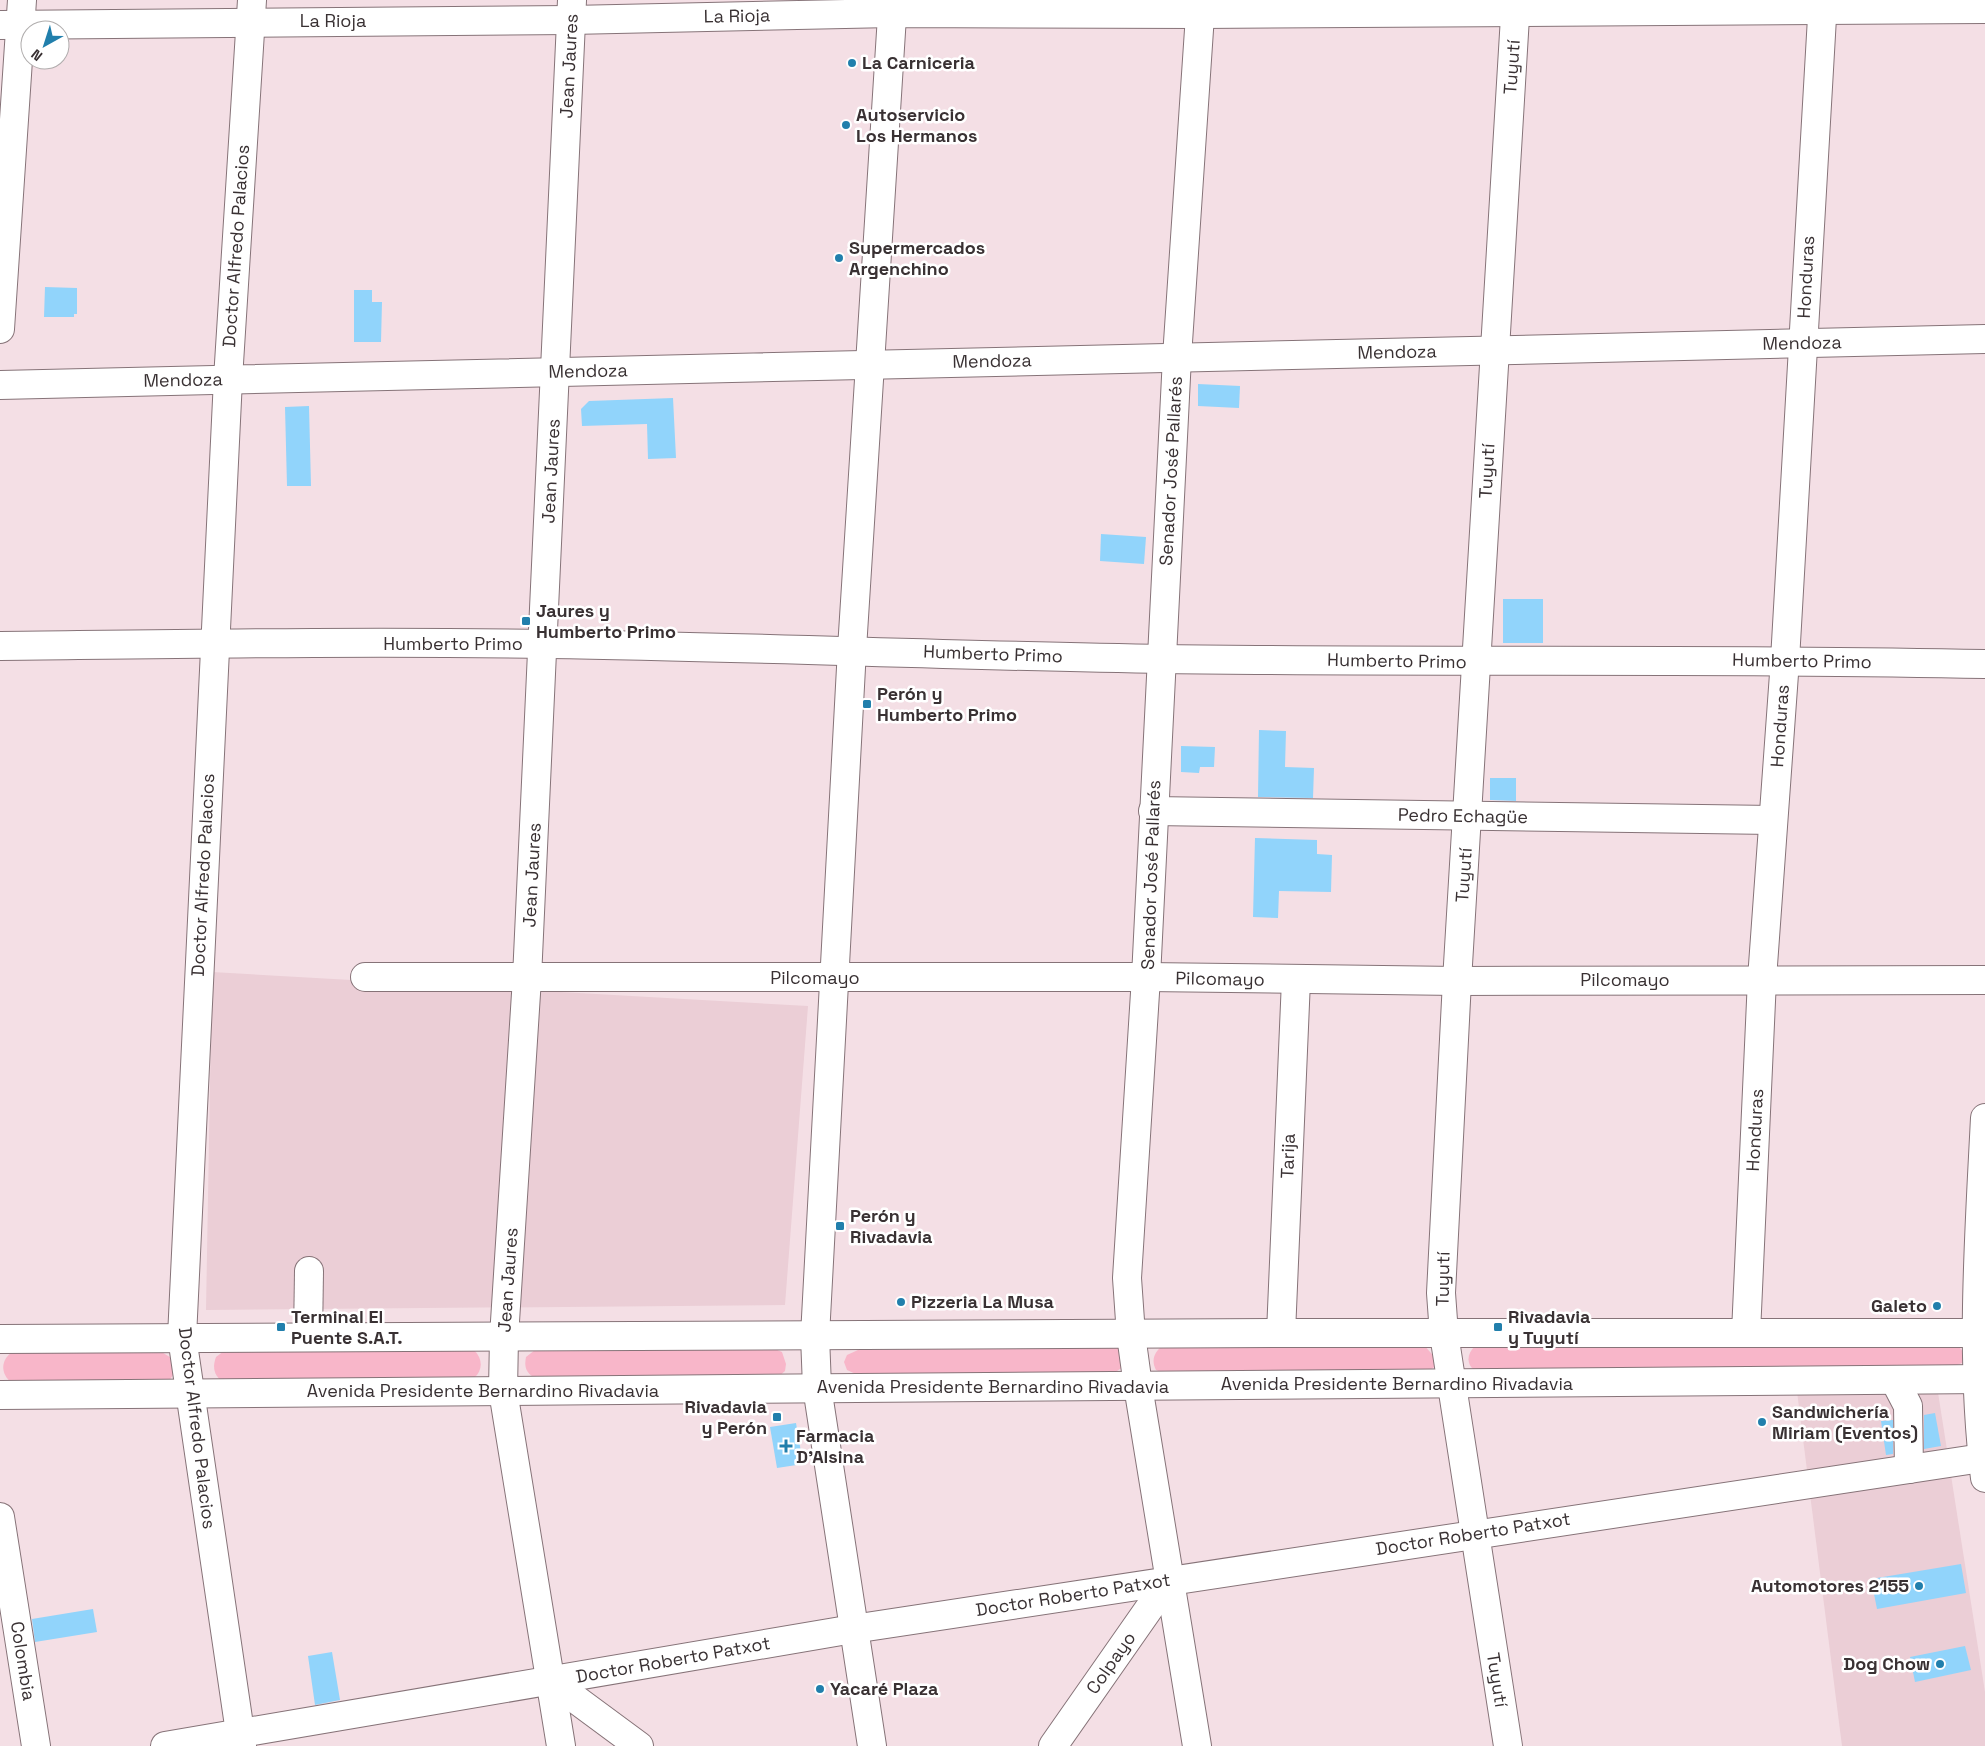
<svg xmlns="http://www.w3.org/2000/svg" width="1985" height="1746" font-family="'Space Grotesk',sans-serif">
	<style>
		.built { fill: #ebced6 }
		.green { fill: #f8b6c9 }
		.building { fill: #91d4fb }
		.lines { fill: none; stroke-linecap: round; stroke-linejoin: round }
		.minor-casing { stroke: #867378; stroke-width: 30 }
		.major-casing { stroke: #867378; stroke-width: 30 }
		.minor { stroke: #fff; stroke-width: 28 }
		.major { stroke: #fff; stroke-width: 28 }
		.poi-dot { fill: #217fac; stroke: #fff; stroke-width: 2 }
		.labels { text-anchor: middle; stroke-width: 5; stroke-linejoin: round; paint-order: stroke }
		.street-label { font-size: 18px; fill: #393133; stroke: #fff }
		.poi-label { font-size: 18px; font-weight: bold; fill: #393133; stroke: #fff; text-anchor: start }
	</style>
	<rect width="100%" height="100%" fill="#f4dfe5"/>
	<g class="built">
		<polygon points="212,972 808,1006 785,1305 206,1310"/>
		<polygon points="1934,1367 1985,1692 1985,1746 1842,1746 1794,1368"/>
	</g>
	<g class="green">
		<path d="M1424 1345 1437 1360 1436 1366 1428 1371 1166 1374 1156 1370C1151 1360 1154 1353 1162 1346Z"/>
		<polygon points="1112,1346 1118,1348 1123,1352 1123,1367 1114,1373 860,1376 847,1370 844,1362 847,1355 858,1350"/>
		<path d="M1475 1346H1958C1964 1351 1964 1356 1962 1363L1954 1366 1474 1370C1466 1363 1467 1354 1475 1346Z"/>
		<path d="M775 1349 782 1352 786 1364 785 1371 778 1377 535 1378C526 1373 524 1367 526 1357L535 1350Z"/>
		<path d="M474 1350C483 1359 483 1370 474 1378L224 1383C214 1376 212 1368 216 1357L224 1351Z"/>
		<path d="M14 1351H160L173 1359 175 1372 169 1381 12 1383C0 1374 0 1359 14 1351Z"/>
	</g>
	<g class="building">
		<polygon points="45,287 77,288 77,314 74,314 74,317 44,317"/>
		<polygon points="354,290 372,290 372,302 382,302 381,342 354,342"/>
		<polygon points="1198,384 1240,386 1239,408 1198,406"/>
		<polygon points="673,398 676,458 648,459 647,424 582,426 581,409 589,401"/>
		<polygon points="309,406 311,486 287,486 285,407"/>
		<polygon points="1101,534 1146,537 1144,564 1100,561"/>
		<rect x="1503" y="599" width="40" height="44"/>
		<polygon points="1259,730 1286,731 1285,767 1314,768 1313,798 1258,797"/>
		<polygon points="1181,746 1215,747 1214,767 1200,767 1199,773 1181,772"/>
		<polygon points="1490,778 1516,778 1516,801 1490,800"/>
		<polygon points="1255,838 1317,840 1317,854 1332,855 1331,892 1279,891 1278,918 1253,917"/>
		<polygon points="1935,1413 1941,1446 1924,1449 1924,1415"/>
		<polygon points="1893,1420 1893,1454 1886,1455 1881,1421"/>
		<polygon points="796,1423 803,1464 777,1468 770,1427"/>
		<polygon points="1961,1564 1966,1593 1877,1609 1871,1579"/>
		<polygon points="93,1609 97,1632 35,1642 32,1619"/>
		<polygon points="1965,1646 1971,1670 1915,1682 1910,1657"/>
		<polygon points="332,1652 340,1700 315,1705 308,1656"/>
	</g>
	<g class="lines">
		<g class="minor-casing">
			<g id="minor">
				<polyline points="0,25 571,20 892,13 1200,14 1985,9"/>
				<polyline points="0,329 22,0"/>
				<polyline points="0,385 1985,339"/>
				<path d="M0 646C183 644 366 641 549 644 755 647 961 656 1167 659 1440 663 1712 658 1985 664"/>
				<polyline points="1153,811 1773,820"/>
				<polyline points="365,977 1146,977 1457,981 1985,980"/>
				<polyline points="1281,1333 1296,980"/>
				<polyline points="1746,1333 1762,979 1785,660 1823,0"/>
				<polyline points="308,1337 309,1271"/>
				<polyline points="1895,1381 1908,1406 1909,1469"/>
				<polyline points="0,1517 36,1746"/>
				<polyline points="551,1681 639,1746"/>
				<polyline points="165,1746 853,1629 1982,1458"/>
				<polyline points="242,1746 182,1337 228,379 252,0"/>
				<polyline points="561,1746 503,1391 504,1337 527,978 572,0"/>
				<polyline points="872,1746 817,1387 815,1336 852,649 893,0"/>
				<polyline points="1053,1746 1169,1580"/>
				<polyline points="1197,1746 1138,1386 1131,1335 1127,1278 1146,977 1177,357 1201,0"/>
				<polyline points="1508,1746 1444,1334 1441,1293 1457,981 1516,0"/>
			</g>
		</g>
		<g class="major-casing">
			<g id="major">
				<path d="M1985 1118C1979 1238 1970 1358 1985 1478"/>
				<polyline points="0,1339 1281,1333 1985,1333"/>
				<polyline points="0,1395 1985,1379"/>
			</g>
		</g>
		<use href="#minor" class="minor"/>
		<use href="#major" class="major"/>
	</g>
	<g class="poi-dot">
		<circle cx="852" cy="63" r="5"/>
		<circle cx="846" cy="125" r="5"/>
		<circle cx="839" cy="258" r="5"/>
		<rect x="521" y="616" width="10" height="10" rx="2.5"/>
		<rect x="862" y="699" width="10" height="10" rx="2.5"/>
		<rect x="835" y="1221" width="10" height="10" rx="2.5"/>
		<circle cx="901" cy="1302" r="5"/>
		<circle cx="1937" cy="1306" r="5"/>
		<rect x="276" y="1322" width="10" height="10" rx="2.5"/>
		<rect x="1493" y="1322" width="10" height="10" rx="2.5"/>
		<rect x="772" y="1412" width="10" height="10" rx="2.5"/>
		<circle cx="1762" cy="1422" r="5"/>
		<path d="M783.5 1438.5h5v5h5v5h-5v5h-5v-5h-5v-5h5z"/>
		<circle cx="1919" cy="1586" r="5"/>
		<circle cx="1940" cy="1664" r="5"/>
		<circle cx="820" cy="1689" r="5"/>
	</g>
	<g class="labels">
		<g class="street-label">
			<text transform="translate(737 16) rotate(-1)" y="6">La Rioja</text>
			<text x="333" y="27">La Rioja</text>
			<text transform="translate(569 66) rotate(-87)" y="6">Jean Jaures</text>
			<text transform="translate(1512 67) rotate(-86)" y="6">Tuyutí</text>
			<text transform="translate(236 246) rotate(-86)" y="6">Doctor Alfredo Palacios</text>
			<text transform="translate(1806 277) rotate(-87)" y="6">Honduras</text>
			<text transform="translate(1802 343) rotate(-1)" y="6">Mendoza</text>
			<text transform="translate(1397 352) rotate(-1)" y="6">Mendoza</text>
			<text transform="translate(992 361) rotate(-1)" y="6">Mendoza</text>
			<text transform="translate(588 371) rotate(-1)" y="6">Mendoza</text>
			<text transform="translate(183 380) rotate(-1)" y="6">Mendoza</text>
			<text transform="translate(551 471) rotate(-87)" y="6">Jean Jaures</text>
			<text transform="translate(1171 471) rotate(-87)" y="6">Senador José Pallarés</text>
			<text transform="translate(1487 471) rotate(-87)" y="6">Tuyutí</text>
			<text x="453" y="650">Humberto Primo</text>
			<text transform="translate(993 654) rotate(2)" y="6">Humberto Primo</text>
			<text transform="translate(1397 661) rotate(1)" y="6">Humberto Primo</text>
			<text transform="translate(1802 661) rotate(1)" y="6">Humberto Primo</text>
			<text transform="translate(1780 726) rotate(-86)" y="6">Honduras</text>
			<text transform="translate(1463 816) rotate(1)" y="6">Pedro Echagüe</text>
			<text transform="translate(203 875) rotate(-87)" y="6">Doctor Alfredo Palacios</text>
			<text transform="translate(532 875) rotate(-87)" y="6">Jean Jaures</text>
			<text transform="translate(1151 875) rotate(-88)" y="6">Senador José Pallarés</text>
			<text transform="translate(1464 875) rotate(-86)" y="6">Tuyutí</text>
			<text x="815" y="984">Pilcomayo</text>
			<text transform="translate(1220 979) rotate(1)" y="6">Pilcomayo</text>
			<text x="1625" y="986">Pilcomayo</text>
			<text transform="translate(1755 1130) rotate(-87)" y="6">Honduras</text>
			<text transform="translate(1288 1156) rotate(-88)" y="6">Tarija</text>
			<text transform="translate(1443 1279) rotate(-89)" y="6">Tuyutí</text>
			<text transform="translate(508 1280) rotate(-86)" y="6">Jean Jaures</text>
			<text x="1397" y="1390">Avenida Presidente Bernardino Rivadavia</text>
			<text x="993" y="1393">Avenida Presidente Bernardino Rivadavia</text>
			<text x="483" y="1397">Avenida Presidente Bernardino Rivadavia</text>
			<text transform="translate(197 1428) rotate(83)" y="6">Doctor Alfredo Palacios</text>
			<text transform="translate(1473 1534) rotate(-9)" y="6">Doctor Roberto Patxot</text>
			<text transform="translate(1073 1595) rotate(-9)" y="6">Doctor Roberto Patxot</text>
			<text transform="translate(673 1660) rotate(-10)" y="6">Doctor Roberto Patxot</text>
			<text transform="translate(23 1661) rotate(81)" y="6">Colombia</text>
			<text transform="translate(1111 1663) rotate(-55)" y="6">Colpayo</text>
			<text transform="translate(1497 1680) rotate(81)" y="6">Tuyutí</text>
		</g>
		<g class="poi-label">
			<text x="862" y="69">La Carniceria</text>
			<text x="856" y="121">Autoservicio<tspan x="856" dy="21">Los Hermanos</tspan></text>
			<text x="849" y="254">Supermercados<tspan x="849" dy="21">Argenchino</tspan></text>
			<text x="536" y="617">Jaures y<tspan x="536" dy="21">Humberto Primo</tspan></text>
			<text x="877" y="700">Perón y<tspan x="877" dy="21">Humberto Primo</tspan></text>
			<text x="850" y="1222">Perón y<tspan x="850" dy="21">Rivadavia</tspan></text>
			<text x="911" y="1308">Pizzeria La Musa</text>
			<text x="1927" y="1312" text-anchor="end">Galeto</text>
			<text x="291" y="1323">Terminal El<tspan x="291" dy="21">Puente S.A.T.</tspan></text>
			<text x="1508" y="1323">Rivadavia<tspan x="1508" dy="21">y Tuyutí</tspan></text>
			<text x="767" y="1413" text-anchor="end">Rivadavia<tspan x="767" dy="21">y Perón</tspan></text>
			<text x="1772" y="1418">Sandwichería<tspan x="1772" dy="21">Miriam (Eventos)</tspan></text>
			<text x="796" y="1442">Farmacia<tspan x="796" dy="21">D'Alsina</tspan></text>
			<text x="1909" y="1592" text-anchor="end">Automotores 2155</text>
			<text x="1930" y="1670" text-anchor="end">Dog Chow</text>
			<text x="830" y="1695">Yacaré Plaza</text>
		</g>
	</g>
	<g transform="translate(45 45) rotate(219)"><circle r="24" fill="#ffffff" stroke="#b0adad"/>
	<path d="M0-4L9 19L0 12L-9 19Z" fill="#217fac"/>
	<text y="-8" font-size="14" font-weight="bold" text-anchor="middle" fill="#393133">N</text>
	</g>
</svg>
